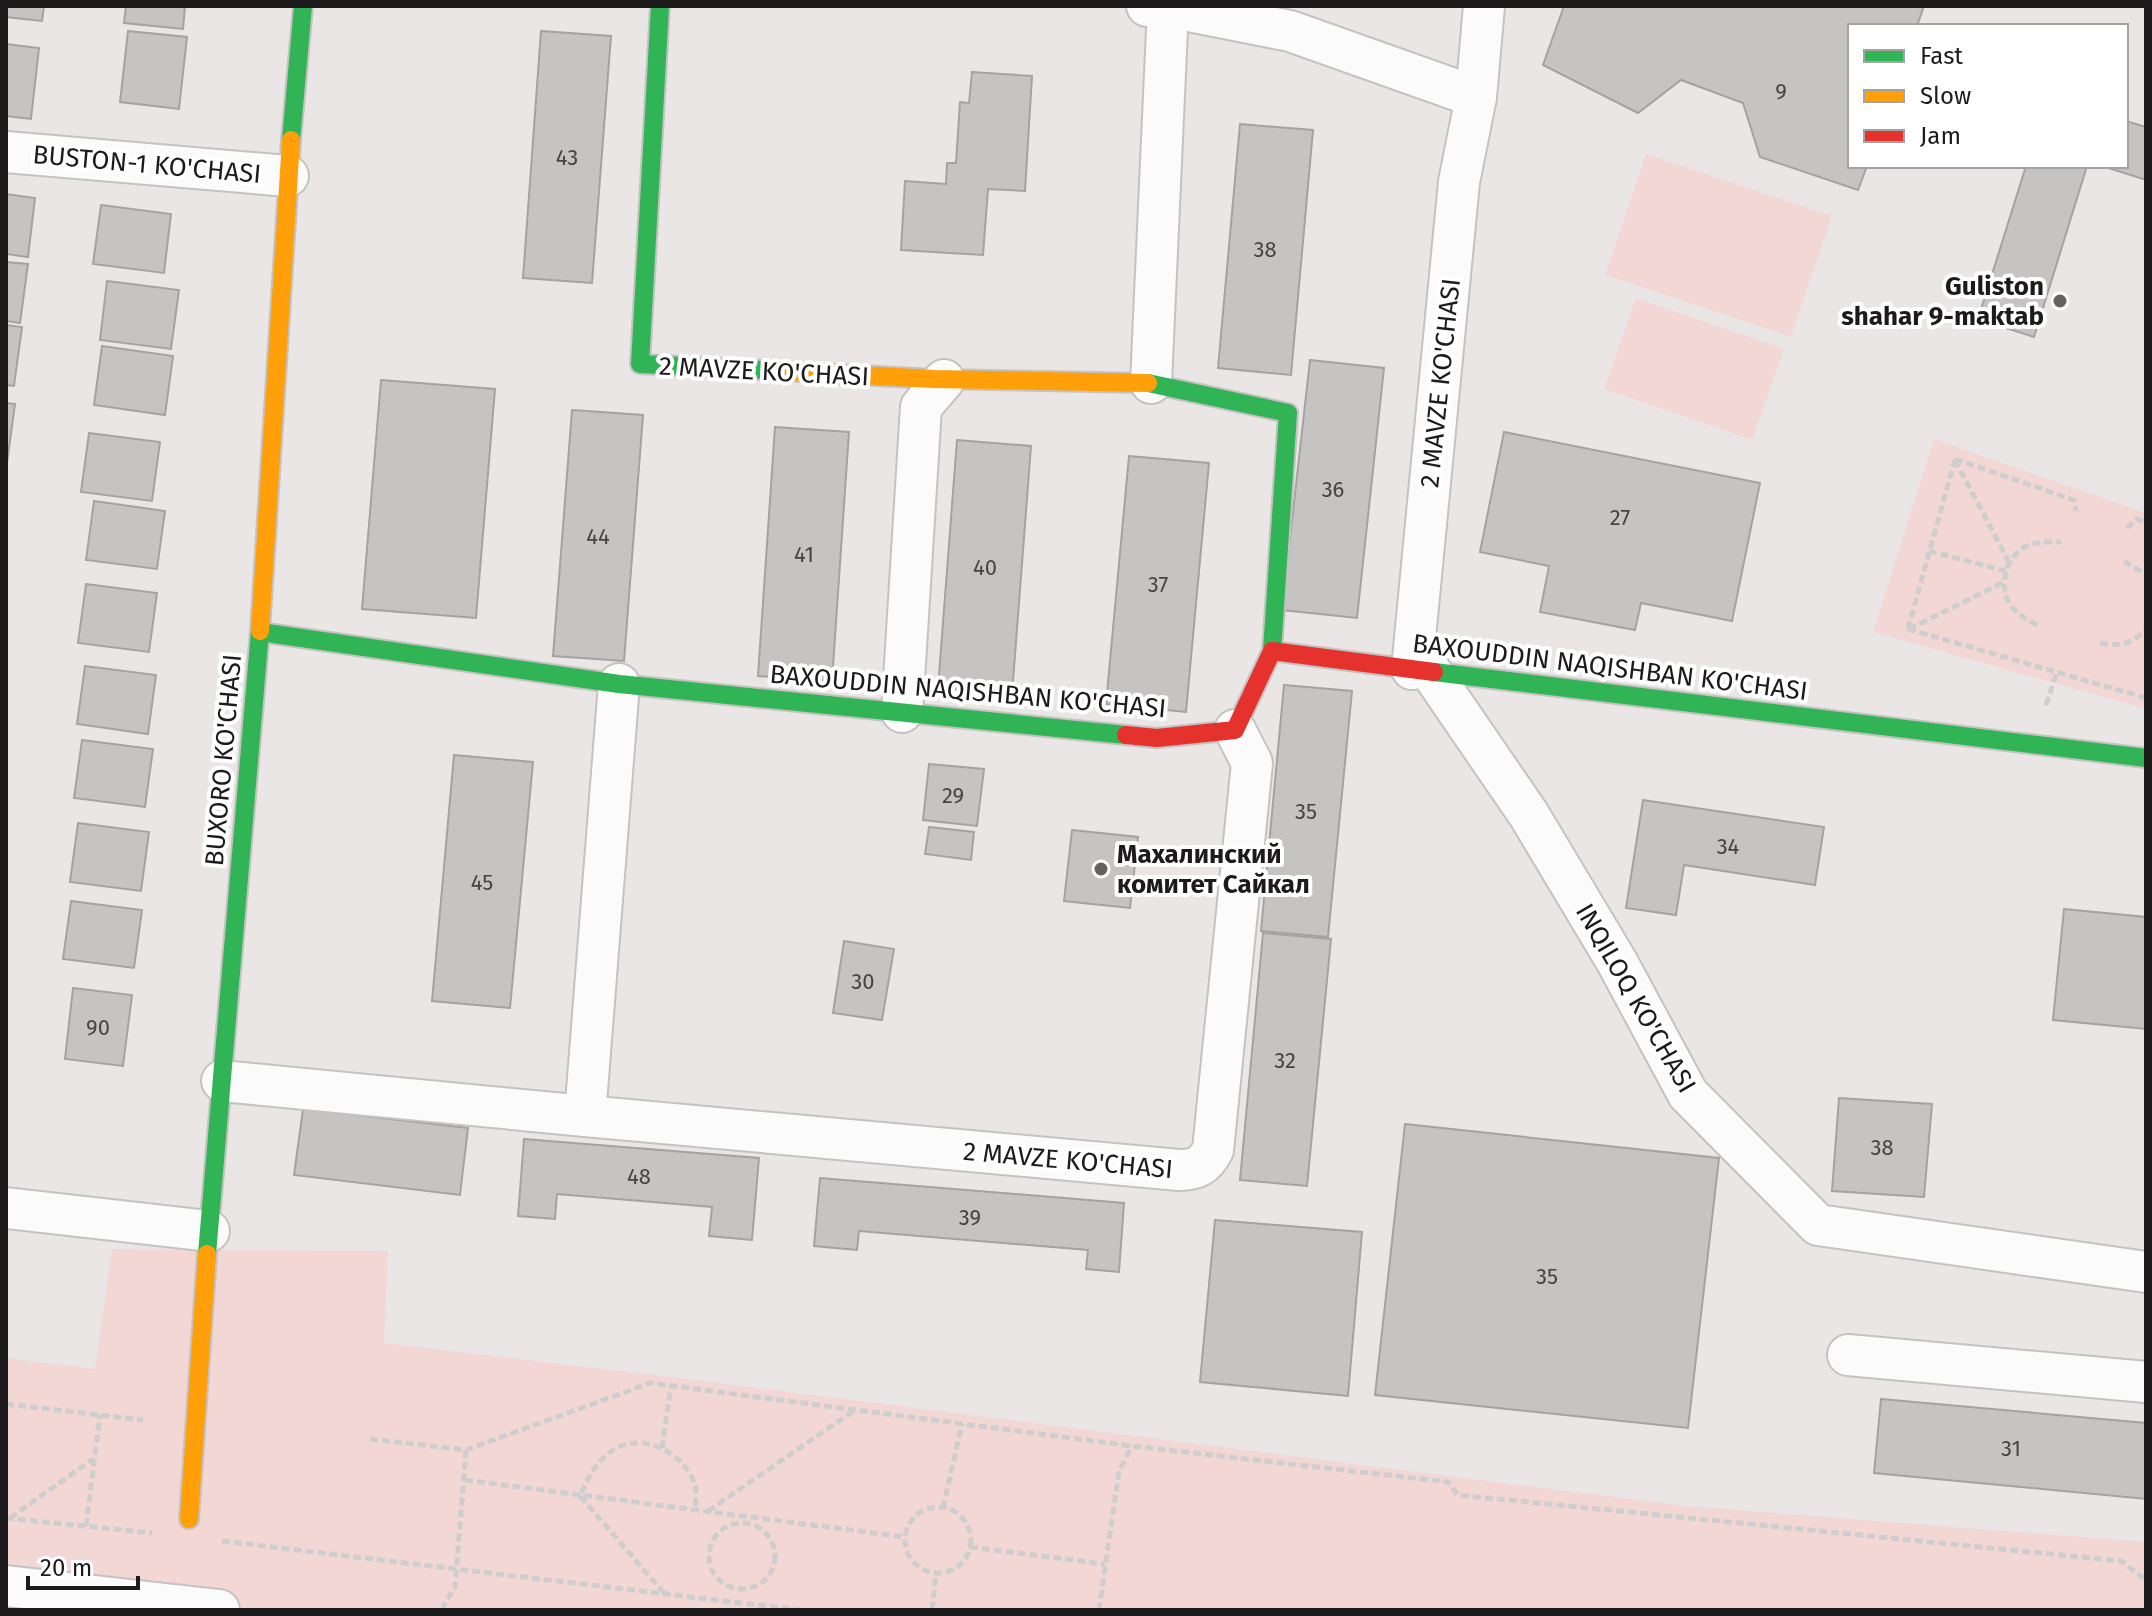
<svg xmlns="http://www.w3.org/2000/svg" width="2152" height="1616" font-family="'Fira Sans',sans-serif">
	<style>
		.green { fill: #f3d7d4 }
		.building { fill: #c6c3c3; stroke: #a5a2a2; stroke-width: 2 }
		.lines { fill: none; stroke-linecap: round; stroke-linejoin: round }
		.street-casing { stroke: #c5c2c2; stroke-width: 44 }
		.fast-casing { stroke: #c5c2c2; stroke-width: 22 }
		.slow-casing { stroke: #c5c2c2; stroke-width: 22 }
		.jam-casing { stroke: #c5c2c2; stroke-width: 22 }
		.path { stroke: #cfcece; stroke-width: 5; stroke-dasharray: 8 4; stroke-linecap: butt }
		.street { stroke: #fcfbfb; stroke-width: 40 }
		.fast { stroke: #30b455; stroke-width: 18 }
		.slow { stroke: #ff9f0a; stroke-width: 18 }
		.jam { stroke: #e5322d; stroke-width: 18 }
		.poi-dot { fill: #646161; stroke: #fff; stroke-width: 3 }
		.labels { text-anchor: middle; stroke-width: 8; stroke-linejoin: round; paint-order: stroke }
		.number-label { font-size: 22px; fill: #464444 }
		.street-label { font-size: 26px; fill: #1c1a1a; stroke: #fff }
		.poi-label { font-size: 26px; font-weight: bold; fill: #1c1a1a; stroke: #fff; text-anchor: end }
	</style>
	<rect width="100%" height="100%" fill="#eae6e6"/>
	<g class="green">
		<polygon points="1646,154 1832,216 1791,337 1605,275"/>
		<polygon points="1636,298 1784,349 1752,440 1604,389"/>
		<polygon points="1934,439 2146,513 2146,709 1873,632"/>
		<polygon points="112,1249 388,1251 384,1343 663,1376 1686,1506 2146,1542 2146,1610 6,1610 6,1358 95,1369"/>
	</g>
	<g class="building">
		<polygon points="6,6 44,6 42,21 6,17"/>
		<polygon points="126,6 185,6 183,29 124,23"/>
		<polygon points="1564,6 1924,6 1917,26 1850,26 1850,166 1867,166 1858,190 1760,157 1743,103 1681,80 1638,113 1543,65"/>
		<polygon points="128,31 187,37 179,109 120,102"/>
		<polygon points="541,31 611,36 592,283 523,278"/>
		<polygon points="6,44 39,48 31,119 6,116"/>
		<polygon points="972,72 1032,76 1025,191 988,189 983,255 901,250 905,181 946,184 947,163 956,163 960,102 969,103"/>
		<polygon points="2126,121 2146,127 2146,180 2102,166 2126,166"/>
		<polygon points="1240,124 1313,130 1291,375 1218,368"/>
		<polygon points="2026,166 2087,166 2034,337 1978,319"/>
		<polygon points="6,194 35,198 28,257 6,254"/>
		<polygon points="101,205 171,214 164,273 93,264"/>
		<polygon points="6,262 28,264 20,323 6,321"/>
		<polygon points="107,281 179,290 171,349 100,340"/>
		<polygon points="6,325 22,327 14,386 6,385"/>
		<polygon points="102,346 173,356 165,415 94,405"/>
		<polygon points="1310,360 1384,368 1357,618 1282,610"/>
		<polygon points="381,380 495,389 476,618 362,609"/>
		<polygon points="6,403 15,404 7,463 6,463"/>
		<polygon points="572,410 643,415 624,661 553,656"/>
		<polygon points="775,427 849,432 832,681 758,676"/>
		<polygon points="1504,432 1760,483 1732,621 1641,603 1635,630 1540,612 1549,566 1480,552"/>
		<polygon points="89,433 160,442 152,501 81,492"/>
		<polygon points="957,440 1031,446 1012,694 938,688"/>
		<polygon points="1129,456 1209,463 1186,712 1106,704"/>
		<polygon points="94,501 165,511 157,569 86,560"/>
		<polygon points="86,584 157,593 149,652 78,643"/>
		<polygon points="85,666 156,675 148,734 77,724"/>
		<polygon points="1284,685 1352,691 1328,937 1261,931"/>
		<polygon points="82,740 153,749 145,807 74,798"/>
		<polygon points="454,755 533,762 510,1008 432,1001"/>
		<polygon points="929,764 984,769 977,826 923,820"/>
		<polygon points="1643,800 1824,827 1815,885 1684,865 1676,915 1626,908"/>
		<polygon points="78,823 149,832 141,891 70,882"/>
		<polygon points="929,827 974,832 971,860 925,854"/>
		<polygon points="1072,830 1138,837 1130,908 1064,901"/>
		<polygon points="71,901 142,910 134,968 63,959"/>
		<polygon points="2064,909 2146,917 2146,1029 2053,1020"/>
		<polygon points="1263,933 1331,939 1307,1186 1240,1180"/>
		<polygon points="844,941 894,949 882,1020 833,1013"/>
		<polygon points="73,988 132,995 123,1066 65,1059"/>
		<polygon points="1839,1098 1932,1104 1924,1197 1832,1191"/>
		<polygon points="303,1109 468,1128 460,1195 294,1175"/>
		<polygon points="1405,1124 1719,1158 1688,1428 1375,1395"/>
		<polygon points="524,1139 759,1158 752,1240 709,1236 712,1207 557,1194 555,1219 518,1216"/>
		<polygon points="820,1178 1124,1203 1119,1272 1086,1269 1088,1250 859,1231 857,1250 814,1246"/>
		<polygon points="1215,1220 1362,1232 1348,1396 1200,1382"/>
		<polygon points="1881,1399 2146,1423 2146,1499 1874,1473"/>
	</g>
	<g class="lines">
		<g class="street-casing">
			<g id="street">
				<polyline points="1147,6 1168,7 1151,383"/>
				<polyline points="1168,7 1290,31 1476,97"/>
				<polyline points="6,152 288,176"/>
				<polyline points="1412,669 1459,182 1476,97 1484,6"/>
				<polyline points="1431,672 1529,815 1617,962 1688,1094 1818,1225 2146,1272"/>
				<polyline points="902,712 921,407 944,380"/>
				<polyline points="222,1081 585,1116 619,684"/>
				<path d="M585 1116 1179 1170C1197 1170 1205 1165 1213 1150L1252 763 1235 730"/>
				<polyline points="6,1208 209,1231"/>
				<polyline points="1848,1355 2146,1382"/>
				<polyline points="6,1586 219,1610"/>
			</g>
		</g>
		<g class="fast-casing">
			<g id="fast">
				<polyline points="660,6 640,364 782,371"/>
				<polyline points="291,140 303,6"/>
				<polyline points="1148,383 1288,413 1272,651"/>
				<polyline points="260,632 619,684 1126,735"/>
				<polyline points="1434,672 2146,758"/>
				<polyline points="207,1254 260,631"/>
			</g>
		</g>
		<g class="slow-casing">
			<g id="slow">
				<polyline points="782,371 934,379 1148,383"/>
				<polyline points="260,631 291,140"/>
				<polyline points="189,1519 207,1254"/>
			</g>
		</g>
		<g class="jam-casing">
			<polyline id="jam" points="1126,735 1157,738 1235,730 1272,651 1434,672"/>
		</g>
		<g class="path">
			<polyline points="1955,459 2074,500 2076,511"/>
			<polyline points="1955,460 2010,564"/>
			<polyline points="2127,528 2136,519 2146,522"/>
			<polyline points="1929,551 2006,571"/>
			<polyline points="2124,561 2146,575"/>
			<path d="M2037 625C2028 620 2017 614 2011 606 1998 588 2005 560 2023 548 2035 541 2048 542 2061 542"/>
			<polyline points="1908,629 2146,698"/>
			<polyline points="1908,629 1955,459"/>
			<polyline points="1909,629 2004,582"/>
			<path d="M2100 643C2118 647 2133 644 2146 629"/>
			<polyline points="2046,705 2057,672"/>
			<polyline points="6,1404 143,1420"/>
			<polyline points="370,1439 466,1450 650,1383 1132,1446 1448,1482 1458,1495 2121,1561 2146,1580"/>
			<polyline points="662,1448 671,1386"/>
			<polyline points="465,1480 905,1537"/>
			<circle cx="938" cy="1540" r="33"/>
			<polyline points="943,1508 962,1424"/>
			<polyline points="708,1511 855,1410"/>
			<polyline points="6,1518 152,1533"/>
			<polyline points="10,1518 93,1459"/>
			<circle cx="742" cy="1556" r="33"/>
			<polyline points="86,1526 100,1415"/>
			<polyline points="222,1541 800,1610"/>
			<polyline points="970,1547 1105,1564"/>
			<path d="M664 1593 580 1496C587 1479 597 1460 613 1450 643 1431 685 1453 695 1485 697 1492 695 1503 696 1511"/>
			<polyline points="443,1610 444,1605 455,1587 466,1450"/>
			<polyline points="932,1610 936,1573"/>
			<polyline points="1099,1610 1119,1471 1132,1446"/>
		</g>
		<use href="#street" class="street"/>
		<use href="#fast" class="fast"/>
		<use href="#slow" class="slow"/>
		<use href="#jam" class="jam"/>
	</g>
	<g class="poi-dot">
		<circle cx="2060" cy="301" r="8"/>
		<circle cx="1101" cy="869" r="8"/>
	</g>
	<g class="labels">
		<g class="number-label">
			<text x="1781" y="99">9</text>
			<text x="567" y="165">43</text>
			<text x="1265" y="257">38</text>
			<text x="1333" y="497">36</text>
			<text x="1620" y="525">27</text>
			<text x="598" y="544">44</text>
			<text x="804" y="562">41</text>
			<text x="985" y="575">40</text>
			<text x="1158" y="592">37</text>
			<text x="953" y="803">29</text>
			<text x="1306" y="819">35</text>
			<text x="1728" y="854">34</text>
			<text x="482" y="890">45</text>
			<text x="863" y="989">30</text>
			<text x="98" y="1035">90</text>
			<text x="1285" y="1068">32</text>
			<text x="1882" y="1155">38</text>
			<text x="639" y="1184">48</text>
			<text x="970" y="1225">39</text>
			<text x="1547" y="1284">35</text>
			<text x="2011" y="1456">31</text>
		</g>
		<g class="street-label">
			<text transform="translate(147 164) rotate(5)" y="9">BUSTON-1 KO'CHASI</text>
			<text transform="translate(764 371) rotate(3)" y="9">2 MAVZE KO'CHASI</text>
			<text transform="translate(1440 383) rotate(-84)" y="9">2 MAVZE KO'CHASI</text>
			<text transform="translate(1610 667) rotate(7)" y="9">BAXOUDDIN NAQISHBAN KO'CHASI</text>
			<text transform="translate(968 691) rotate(5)" y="9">BAXOUDDIN NAQISHBAN KO'CHASI</text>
			<text transform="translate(223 760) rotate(-85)" y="9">BUXORO KO'CHASI</text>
			<text transform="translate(1636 998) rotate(60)" y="9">INQILOQ KO'CHASI</text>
			<text transform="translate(1068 1160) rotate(5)" y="9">2 MAVZE KO'CHASI</text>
		</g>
		<g class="poi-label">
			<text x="2044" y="295">Guliston<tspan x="2044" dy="30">shahar 9-maktab</tspan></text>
			<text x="1117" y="863" text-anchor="start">Махалинский<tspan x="1117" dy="30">комитет Сайкал</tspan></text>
		</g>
	</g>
	<rect width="2152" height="1616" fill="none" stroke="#1c1a1a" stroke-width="16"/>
	<rect x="1848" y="24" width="280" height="144" fill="#ffffff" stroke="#a4a3a3" stroke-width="2"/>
	<rect x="1864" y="50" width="40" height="12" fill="#30b455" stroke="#a4a3a3" stroke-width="2"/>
	<text x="1920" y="64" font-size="24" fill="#1c1a1a">Fast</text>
	<rect x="1864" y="90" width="40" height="12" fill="#ff9f0a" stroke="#a4a3a3" stroke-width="2"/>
	<text x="1920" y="104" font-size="24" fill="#1c1a1a">Slow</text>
	<rect x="1864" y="130" width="40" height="12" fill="#e5322d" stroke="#a4a3a3" stroke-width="2"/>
	<text x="1920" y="144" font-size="24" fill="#1c1a1a">Jam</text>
	<path d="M28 1576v12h110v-12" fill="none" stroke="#1c1a1a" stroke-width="4"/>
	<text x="40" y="1576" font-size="24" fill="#1c1a1a" stroke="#ffffff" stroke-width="6" paint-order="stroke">20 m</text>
</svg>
